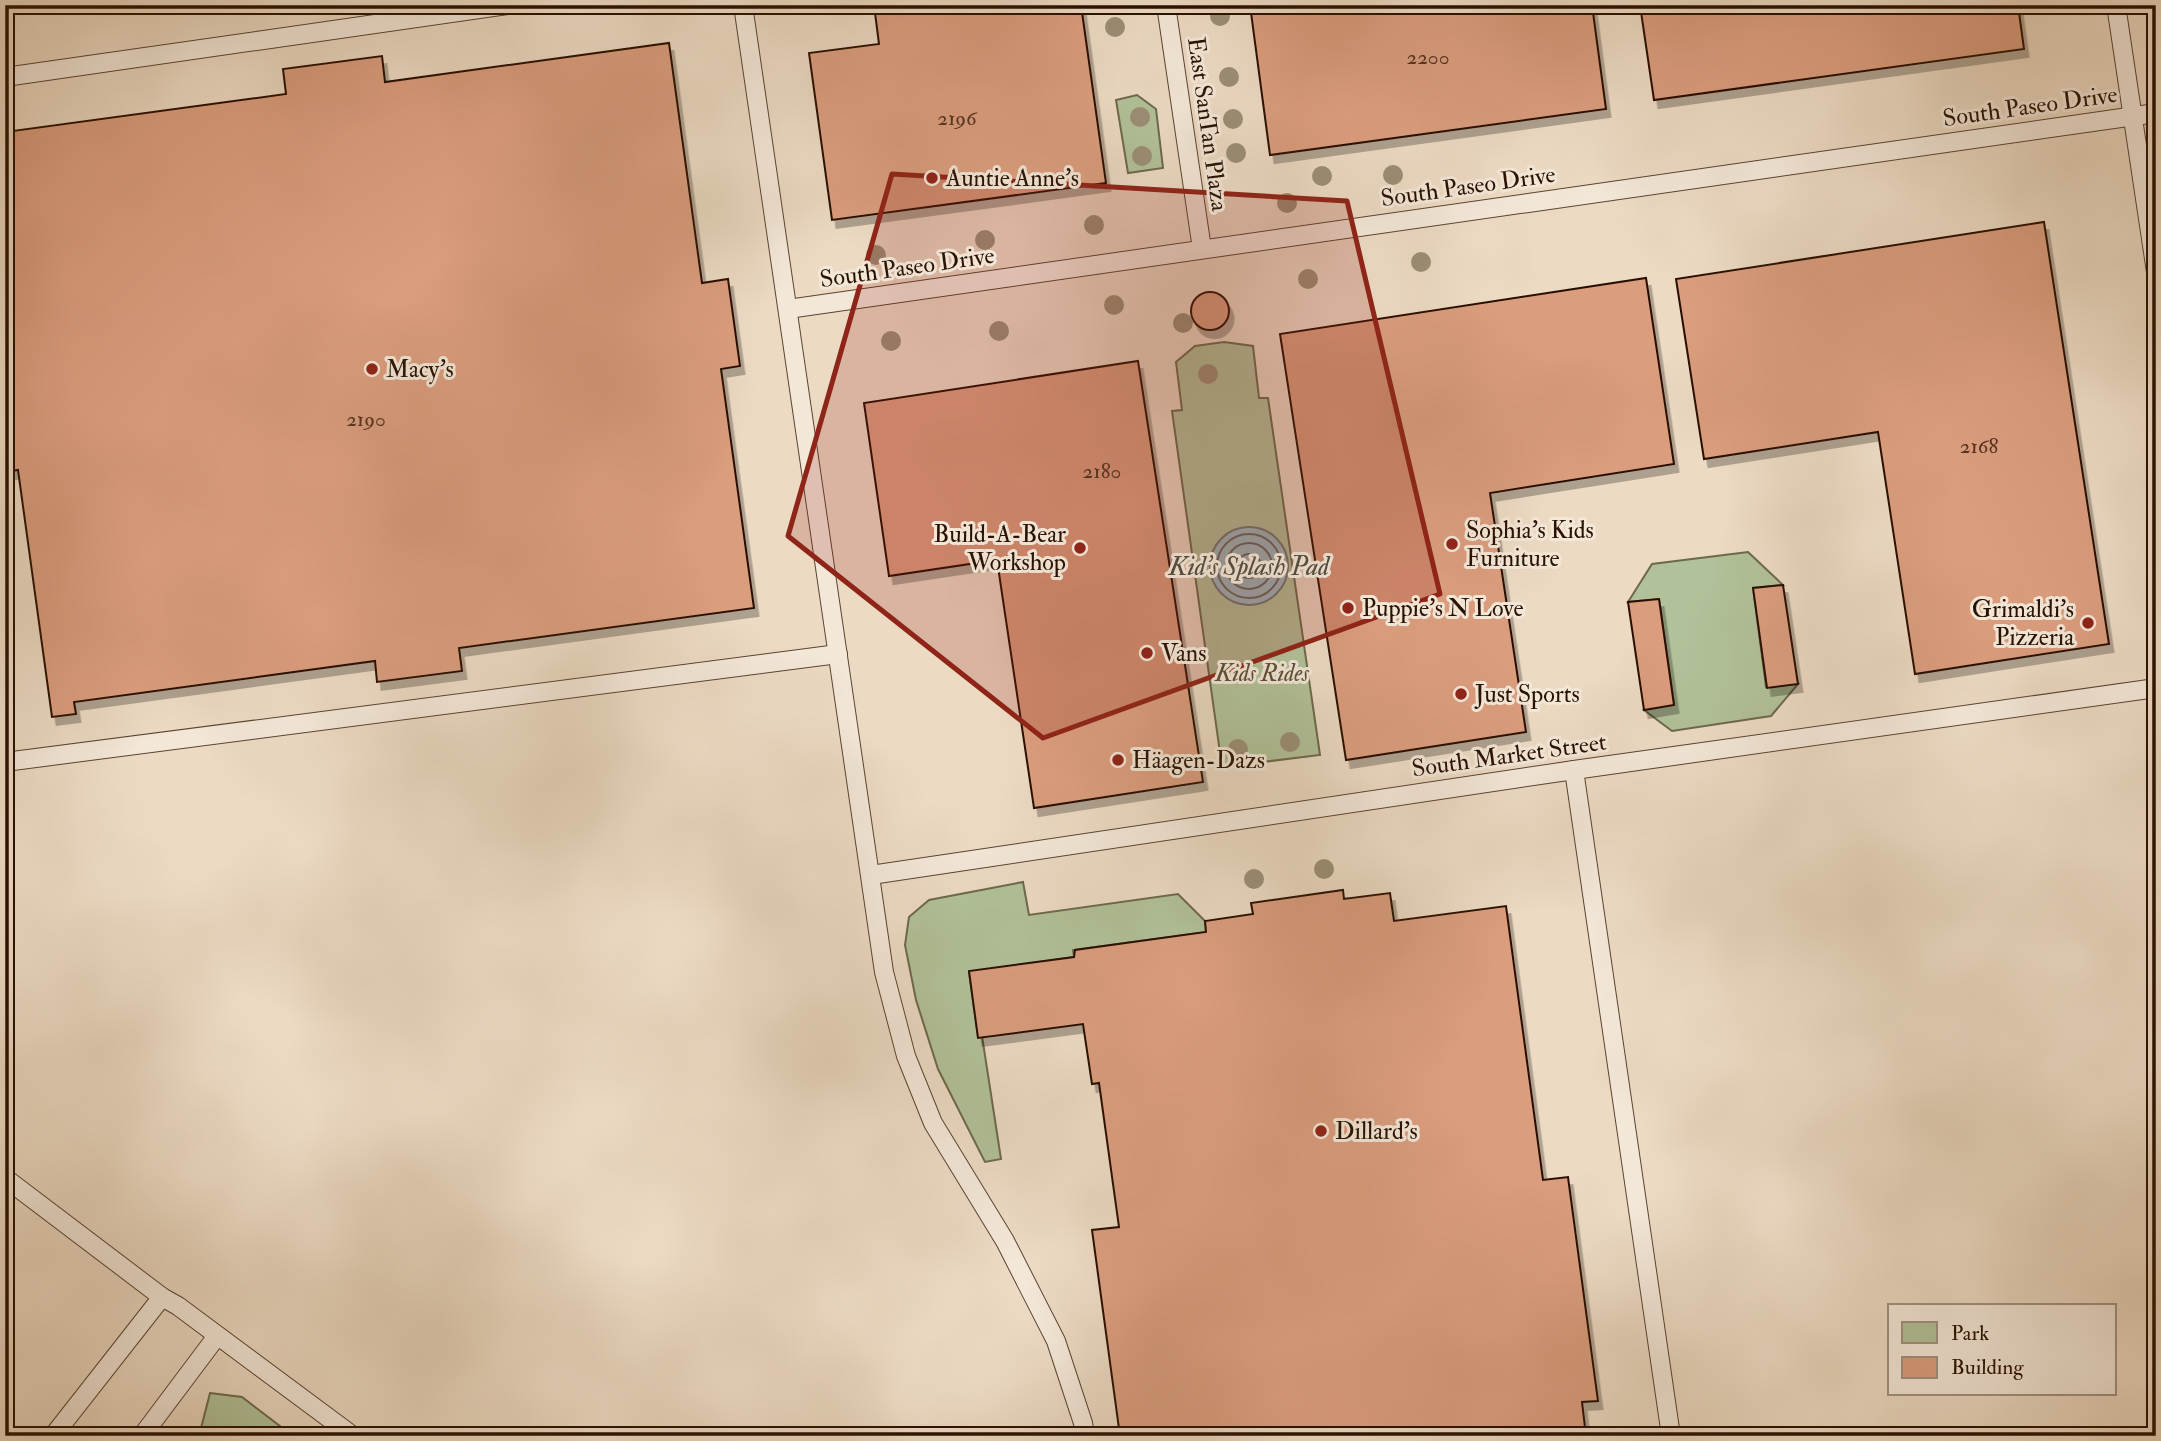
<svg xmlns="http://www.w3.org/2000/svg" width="2161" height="1441" font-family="'IM FELL Double Pica',serif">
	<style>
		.green { fill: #b1c199; stroke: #6d694c; stroke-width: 2 }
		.water { fill: #9db8be; stroke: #6f7572; stroke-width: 2 }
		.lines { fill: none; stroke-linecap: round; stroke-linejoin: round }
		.shore { stroke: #63645f; stroke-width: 2 }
		.building { fill: #da9d7e; stroke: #291100; stroke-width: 2; filter: url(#shadow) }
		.service-casing { stroke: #5a4331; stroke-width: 20 }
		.service { stroke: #f3e7d8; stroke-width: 18 }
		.tree { fill: #9b8e75 }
		.marked { fill: #8f2418; fill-opacity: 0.2; stroke: #8f2418; stroke-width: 5; stroke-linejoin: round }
		.poi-dot { fill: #8f2418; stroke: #f3e7d8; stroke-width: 2.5 }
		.labels { text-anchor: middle; stroke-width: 6; stroke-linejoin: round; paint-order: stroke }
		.number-label { font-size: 21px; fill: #553420 }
		.street-label { font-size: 24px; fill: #291100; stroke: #f3e7d8 }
		.poi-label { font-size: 24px; fill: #291100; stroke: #f3e7d8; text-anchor: start }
		.park-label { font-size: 24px; font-style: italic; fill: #594f36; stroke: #f3e7d8 }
		.water-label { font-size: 26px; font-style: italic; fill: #524b42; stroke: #f3e7d8 }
	</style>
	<defs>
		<filter id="shadow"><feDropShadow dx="4.5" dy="8" stdDeviation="0" flood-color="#0004"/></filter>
	</defs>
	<rect width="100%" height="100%" fill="#ecdac3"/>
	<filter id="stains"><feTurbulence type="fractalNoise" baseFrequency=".00286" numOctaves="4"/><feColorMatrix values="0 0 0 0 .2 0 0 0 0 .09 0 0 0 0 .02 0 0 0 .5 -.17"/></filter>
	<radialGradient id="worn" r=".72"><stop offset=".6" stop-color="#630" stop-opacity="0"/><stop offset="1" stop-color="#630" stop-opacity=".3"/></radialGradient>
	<g class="green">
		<polygon points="1137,95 1156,109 1163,168 1128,173 1116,100"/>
		<polygon points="1224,342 1253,346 1259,398 1268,398 1320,755 1222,767 1172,411 1182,410 1176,362 1195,346"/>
		<polygon points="1748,552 1783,585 1753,588 1766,687 1798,684 1771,716 1672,731 1644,710 1674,704 1659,599 1628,602 1652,564"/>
		<polygon points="1023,882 1029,915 1178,894 1205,921 1206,932 1073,950 1074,957 969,972 978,1037 982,1036 1001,1159 985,1162 938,1069 916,1000 905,945 909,917 929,900"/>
		<polygon points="210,1393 242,1397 293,1436 199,1436"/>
	</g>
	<circle class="water" cx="1249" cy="566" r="39"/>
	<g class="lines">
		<g class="shore">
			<circle cx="1249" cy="566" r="32"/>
			<circle cx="1249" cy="566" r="23"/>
			<circle cx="1249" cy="566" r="12"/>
		</g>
	</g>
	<g class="building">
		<polygon points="874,5 1081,5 1106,183 832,220 809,53 879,44"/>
		<polygon points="1250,5 1592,5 1606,109 1270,155"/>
		<polygon points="1640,5 2018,5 2024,49 1654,100"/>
		<polygon points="669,43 702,283 728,279 740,366 721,369 754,608 459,648 462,671 377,682 375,661 74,702 76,714 52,717 18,470 5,472 5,132 286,94 283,69 382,56 385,82"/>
		<polygon points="2044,222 2109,644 1915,674 1878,432 1704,459 1676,279"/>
		<polygon points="1646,278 1674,464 1490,493 1526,732 1346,760 1280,334"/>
		<circle cx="1210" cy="311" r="19"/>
		<polygon points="1138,361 1203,782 1034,808 997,560 889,576 864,403"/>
		<polygon points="1783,585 1798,684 1767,688 1753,588"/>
		<polygon points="1659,599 1674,705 1644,710 1628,602"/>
		<polygon points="1343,890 1344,899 1390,893 1394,921 1506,906 1543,1180 1568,1177 1598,1401 1582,1402 1586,1436 1120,1436 1092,1230 1119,1227 1099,1083 1092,1084 1083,1024 978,1038 969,971 1074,957 1075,950 1206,932 1205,921 1253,914 1251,903"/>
	</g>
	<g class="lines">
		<g class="service-casing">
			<g id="service">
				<polyline points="743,5 884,972 906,1056 933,1123 1005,1241 1056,1341 1083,1423 1085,1436"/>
				<polyline points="1166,5 1202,249"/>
				<polyline points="2116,5 2156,272"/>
				<polyline points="5,77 507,5"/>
				<polyline points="788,309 2156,113"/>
				<polyline points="5,762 838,654"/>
				<polyline points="1574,770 1671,1436"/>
				<polyline points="871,875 1574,770 2156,688"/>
				<polyline points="5,1178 162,1297 178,1306 353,1436"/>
				<polyline points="53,1436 162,1297"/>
				<polyline points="142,1436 217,1336"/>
			</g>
		</g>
		<use href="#service" class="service"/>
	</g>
	<g class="tree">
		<circle cx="1220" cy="16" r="10"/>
		<circle cx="1115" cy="27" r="10"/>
		<circle cx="1229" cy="77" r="10"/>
		<circle cx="1140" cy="117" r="10"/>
		<circle cx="1233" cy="119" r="10"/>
		<circle cx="1236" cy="153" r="10"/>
		<circle cx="1142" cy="156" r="10"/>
		<circle cx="1393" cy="175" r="10"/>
		<circle cx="1322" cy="176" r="10"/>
		<circle cx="1287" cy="203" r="10"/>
		<circle cx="1094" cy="225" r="10"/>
		<circle cx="985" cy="240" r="10"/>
		<circle cx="876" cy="255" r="10"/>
		<circle cx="1421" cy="262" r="10"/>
		<circle cx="1308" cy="279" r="10"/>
		<circle cx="1114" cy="305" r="10"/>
		<circle cx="1183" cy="323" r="10"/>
		<circle cx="999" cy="331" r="10"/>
		<circle cx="891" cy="341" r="10"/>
		<circle cx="1208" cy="374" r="10"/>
		<circle cx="1290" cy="742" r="10"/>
		<circle cx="1238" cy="749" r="10"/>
		<circle cx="1324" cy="869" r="10"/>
		<circle cx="1254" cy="879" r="10"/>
	</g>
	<path class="marked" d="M892 174 1347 201 1440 594 1043 738 788 536Z"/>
	<g class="poi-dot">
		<circle cx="932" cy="178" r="7"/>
		<circle cx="372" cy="369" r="7"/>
		<circle cx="1452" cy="544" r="7"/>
		<circle cx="1080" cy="548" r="7"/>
		<circle cx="1348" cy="608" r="7"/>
		<circle cx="2088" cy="623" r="7"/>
		<circle cx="1147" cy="653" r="7"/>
		<circle cx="1461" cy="694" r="7"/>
		<circle cx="1118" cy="760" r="7"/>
		<circle cx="1321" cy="1131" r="7"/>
	</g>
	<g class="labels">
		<g class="number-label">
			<text x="1428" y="64">2200</text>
			<text x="957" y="125">2196</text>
			<text x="366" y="426">2190</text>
			<text x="1979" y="453">2168</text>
			<text x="1102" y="478">2180</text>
		</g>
		<g class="street-label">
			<text transform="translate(2030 106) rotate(-8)" y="8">South Paseo Drive</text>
			<text transform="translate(1208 124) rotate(82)" y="8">East SanTan Plaza</text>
			<text transform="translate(1468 186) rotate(-8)" y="8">South Paseo Drive</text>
			<text transform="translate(907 267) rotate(-8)" y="8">South Paseo Drive</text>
			<text transform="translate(1509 755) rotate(-8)" y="8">South Market Street</text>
		</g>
		<g class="poi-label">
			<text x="946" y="186">Auntie Anne's</text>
			<text x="386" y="377">Macy's</text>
			<text x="1466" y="538">Sophia's Kids<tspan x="1466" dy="28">Furniture</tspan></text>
			<text x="1066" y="542" text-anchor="end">Build-A-Bear<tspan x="1066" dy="28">Workshop</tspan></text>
			<text x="1362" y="616">Puppie's N Love</text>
			<text x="2074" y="617" text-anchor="end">Grimaldi's<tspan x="2074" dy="28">Pizzeria</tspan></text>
			<text x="1161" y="661">Vans</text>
			<text x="1475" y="702">Just Sports</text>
			<text x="1132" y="768">Häagen-Dazs</text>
			<text x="1335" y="1139">Dillard's</text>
		</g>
		<g class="park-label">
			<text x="1262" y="681">Kids Rides</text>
		</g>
		<g class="water-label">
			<text x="1249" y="575">Kid's Splash Pad</text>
		</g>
	</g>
	<rect width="2161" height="1441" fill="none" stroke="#ecdac3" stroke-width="28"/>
	<rect x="7" y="7" width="2147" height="1427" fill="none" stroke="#291100" stroke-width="3.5"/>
	<rect x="14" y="14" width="2133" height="1413" fill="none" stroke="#291100" stroke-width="2"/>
	<rect x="1888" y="1304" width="228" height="91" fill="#f3e7d8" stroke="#a29182" stroke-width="2"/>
	<rect x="1902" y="1322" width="35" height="21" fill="#b1c199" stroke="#a29182" stroke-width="2"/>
	<text x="1951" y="1340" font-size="21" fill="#291100">Park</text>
	<rect x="1902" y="1357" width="35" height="21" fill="#da9d7e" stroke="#a29182" stroke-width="2"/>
	<text x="1951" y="1374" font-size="21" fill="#291100">Building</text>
	<rect width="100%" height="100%" filter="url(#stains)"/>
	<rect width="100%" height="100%" fill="url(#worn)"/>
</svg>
